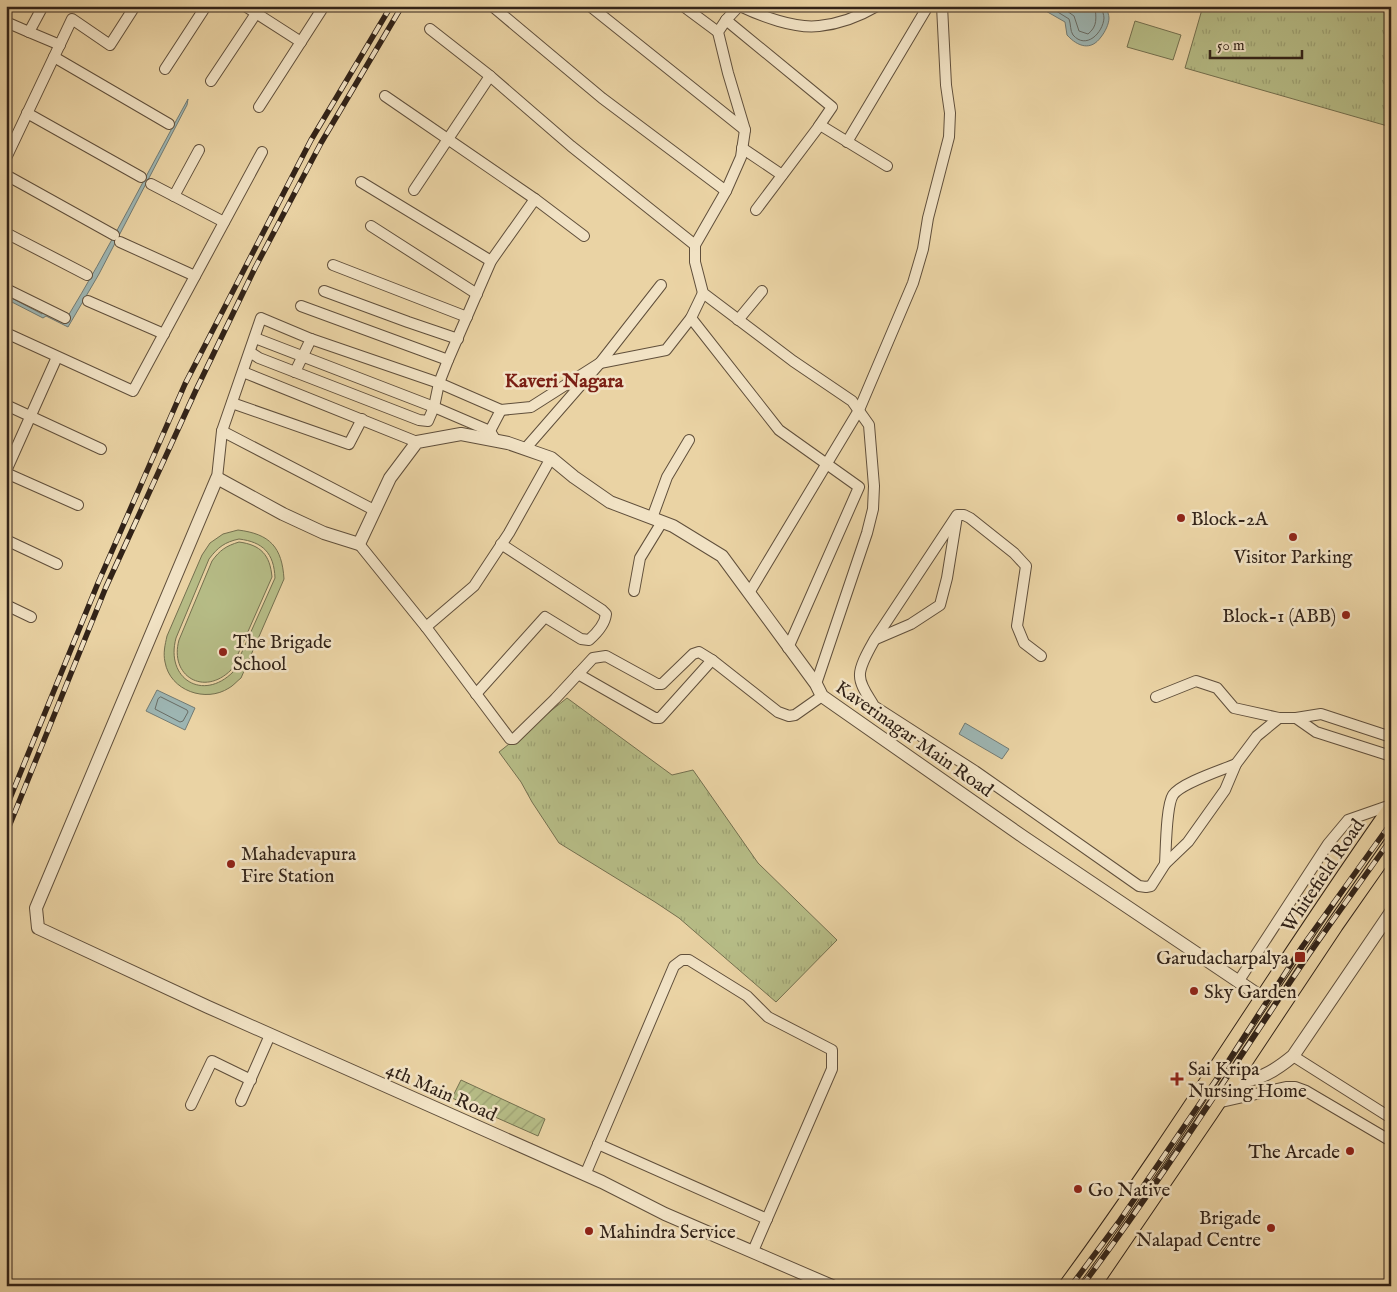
<svg xmlns="http://www.w3.org/2000/svg" width="1397" height="1292" font-family="'IM FELL English',serif">
	<style>
		.grass { fill: url(#grass-tufts); stroke: #74704f }
		.garden { fill: url(#garden-furrows); stroke: #74704f }
		.pitch { fill: #b6bc86; stroke: #74704f; fill-rule: evenodd }
		.water { fill: #9db5b2; stroke: #727b74 }
		.lines { fill: none; stroke-linecap: round; stroke-linejoin: round }
		.shore { stroke: #686c65; stroke-width: 1 }
		.minor-casing { stroke: #604f3b; stroke-width: 12 }
		.tertiary-casing { stroke: #604f3b; stroke-width: 14 }
		.primary-casing { stroke: #322318; stroke-width: 18 }
		.minor { stroke: #f1e2c4; stroke-width: 10 }
		.tertiary { stroke: #f1e2c4; stroke-width: 12 }
		.primary { stroke: #ead3a4; stroke-width: 16 }
		.rail-casing { stroke: #322318; stroke-width: 5.5 }
		.rail { stroke: #f1e2c4; stroke-width: 4; stroke-dasharray: 11; stroke-linecap: butt }
		.poi-dot { fill: #8f2418; stroke: #f1e2c4; stroke-width: 2 }
		.labels { text-anchor: middle; stroke-width: 5; stroke-linejoin: round; paint-order: stroke }
		.poi-label { font-size: 19px; fill: #322318; stroke: #f1e2c4; text-anchor: start }
		.street-label { font-size: 19px; fill: #322318; stroke: #f1e2c4 }
		.neighbourhood-label { font-size: 20px; font-weight: bold; fill: #7a1f14; stroke: #f1e2c4 }
	</style>
	<defs>
		<pattern id="grass-tufts" width="24" height="20" patternUnits="userSpaceOnUse" patternTransform="scale(1.25)"><rect width="24" height="20" fill="#b6bc86"/><path d="M3 7l-1-3M5 7V3M7 7l1-3M15 17l-1-3M17 17v-4M19 17l1-3" fill="none" stroke="#9da173"/></pattern>
		<pattern id="garden-furrows" width="10" height="10" patternUnits="userSpaceOnUse" patternTransform="scale(1.25)"><rect width="10" height="10" fill="#b6bc86"/><path d="M-1 1l2-2M0 10L10 0M9 11l2-2" fill="none" stroke="#9da173"/></pattern>
	</defs>
	<rect width="100%" height="100%" fill="#ead3a4"/>
	<filter id="stains"><feTurbulence type="fractalNoise" baseFrequency=".004" numOctaves="4"/><feColorMatrix values="0 0 0 0 .2 0 0 0 0 .09 0 0 0 0 .02 0 0 0 .5 -.17"/></filter>
	<radialGradient id="worn" r=".72"><stop offset=".6" stop-color="#630" stop-opacity="0"/><stop offset="1" stop-color="#630" stop-opacity=".3"/></radialGradient>
	<g class="grass">
		<polygon points="1203,6 1391,6 1391,127 1185,68"/>
		<polygon points="567,698 672,775 693,770 758,863 837,940 776,1002 679,918 655,902 559,843 532,802 521,782 499,752"/>
	</g>
	<polygon class="garden" points="461,1080 545,1119 538,1136 452,1098"/>
	<g class="pitch">
		<polygon points="1135,21 1181,35 1173,60 1127,47"/>
		<path d="M238 530C270 534 282 547 284 579L241 678C237 681 233 686 229 688 206 703 170 691 165 662 163 653 165 645 167 636L202 555 210 543 223 534ZM239 539C263 542 274 553 275 578L233 672C203 702 165 679 176 638L209 559C218 547 225 542 239 539Z"/>
		<path d="M239 542C261 545 270 555 272 577L231 670C204 697 169 676 179 640L212 561C220 550 226 546 239 542Z"/>
	</g>
	<g class="water">
		<path d="M1043 6H1106C1107 10 1109 15 1109 18 1109 24 1105 32 1101 37 1091 51 1078 47 1067 35L1065 22 1044 10Z"/>
		<path d="M188 99 187 105 99 274 68 327 46 316 43 318 6 299V295L42 314 43 311 65 321C109 249 147 173 188 99Z"/>
		<polygon points="157,690 195,708 185,730 146,711"/>
		<polygon points="965,723 1009,749 1002,759 959,734"/>
	</g>
	<g class="lines">
		<g class="shore">
			<path d="M1048 6 1069 19C1071 24 1070 31 1073 35 1086 50 1103 33 1104 18 1104 15 1102 10 1101 6"/>
			<path d="M1060 6 1074 16 1079 31 1088 34C1098 26 1096 18 1095 6"/>
			<polygon points="161,697 187,710 188,712 183,721 180,722 155,709 158,699"/>
		</g>
		<g class="minor-casing">
			<g id="minor">
				<polyline points="245,6 301,42"/>
				<polyline points="492,6 602,98 726,191"/>
				<polyline points="590,6 745,130"/>
				<polyline points="683,6 718,32"/>
				<polyline points="739,6 726,20 718,32 728,73 745,130 741,157 726,191 695,245 695,262 703,293 793,361 852,401 869,425 874,486 873,509 867,533 816,684"/>
				<path d="M740 6C761 16 795 29 819 26 839 24 860 16 877 6"/>
				<polyline points="726,20 832,107 819,126"/>
				<polyline points="6,22 29,32 43,6"/>
				<polyline points="430,29 490,76 571,146 695,245"/>
				<polyline points="29,32 60,45"/>
				<polyline points="54,57 169,124"/>
				<polyline points="165,69 206,6"/>
				<polyline points="211,81 261,6"/>
				<polyline points="385,96 535,199 584,236"/>
				<polyline points="259,107 324,6"/>
				<polyline points="27,113 141,177"/>
				<polyline points="847,142 928,6"/>
				<polyline points="742,148 782,175"/>
				<polyline points="6,158 72,19 110,45 135,6"/>
				<polyline points="6,175 114,235"/>
				<polyline points="361,182 491,261"/>
				<polyline points="151,184 224,222"/>
				<polyline points="414,190 490,76"/>
				<polyline points="174,196 199,150"/>
				<polyline points="756,210 820,125 887,166"/>
				<polyline points="371,226 477,294"/>
				<polyline points="6,233 87,275"/>
				<polyline points="120,242 195,276"/>
				<polyline points="333,265 467,317"/>
				<polyline points="6,289 65,318"/>
				<polyline points="324,291 408,322 458,339"/>
				<polyline points="88,301 164,334"/>
				<polyline points="301,306 448,360"/>
				<polyline points="691,318 779,430 859,487 788,648"/>
				<polyline points="738,320 762,291"/>
				<polyline points="6,333 133,391 262,152"/>
				<polyline points="255,338 434,407 490,431 496,441"/>
				<polyline points="250,352 259,358 419,420 428,421 434,407 439,383 448,360 491,261 535,199"/>
				<polyline points="243,372 417,442"/>
				<polyline points="295,372 311,339"/>
				<polyline points="232,403 349,444 362,419"/>
				<polyline points="6,405 101,449"/>
				<polyline points="222,431 374,510"/>
				<polyline points="490,431 501,410"/>
				<polyline points="525,449 600,363 661,285"/>
				<polyline points="6,471 57,357"/>
				<polyline points="6,473 78,505"/>
				<polyline points="217,478 222,431 261,318 311,339 439,383 501,410 531,407 600,363 666,350 691,318 703,293"/>
				<polyline points="652,518 667,477 689,440"/>
				<polyline points="6,540 57,564"/>
				<polyline points="359,544 426,627 510,739 514,739 555,699 593,658 606,656 657,684 662,684 693,654 699,652 712,660 778,712 789,716 795,715 822,696"/>
				<polyline points="634,591 640,558 662,522"/>
				<polyline points="749,593 859,410 913,283 923,249 928,218 949,137 950,113 946,85 942,6"/>
				<polyline points="6,605 31,617"/>
				<polyline points="426,627 474,586 509,533 551,458"/>
				<polyline points="876,639 911,624 940,605 947,578 957,516"/>
				<path d="M1041 656 1024 643 1017 626 1026 566 1014 553 970 518 964 515H957L875 639C870 648 859 666 860 676 860 686 869 697 874 706L975 771 1139 886 1146 887 1151 886 1165 864 1188 842 1225 790 1236 764 1257 736 1279 718H1296"/>
				<polyline points="578,674 655,718 660,718 712,660"/>
				<path d="M476 694 545 617 581 639 589 640C597 633 605 624 606 614L602 610 501 544"/>
				<polyline points="1156,697 1196,681 1217,688 1234,708 1279,718"/>
				<polyline points="1391,737 1321,714 1296,718 1316,732 1391,756"/>
				<path d="M1165 864C1166 849 1166 806 1173 795 1181 783 1222 770 1236 764"/>
				<polyline points="1238,982 1328,844 1348,820 1391,805"/>
				<polyline points="1293,1056 1391,1118"/>
				<polyline points="241,1101 270,1035"/>
				<polyline points="1217,1103 1286,1087 1295,1087 1306,1091 1391,1141"/>
				<polyline points="191,1105 212,1061 251,1080"/>
				<polyline points="598,1144 767,1219"/>
				<polyline points="585,1175 674,966 682,960 689,960 747,996 768,1017 832,1050 832,1069 753,1251"/>
			</g>
		</g>
		<g class="tertiary-casing">
			<g id="tertiary">
				<path d="M1230 1084C1259 1079 1270 1075 1293 1056L1391 912"/>
				<polyline points="832,1286 665,1214 602,1182 208,1007 38,928 36,908 217,478 283,514 324,533 359,544 390,478 417,442 461,434 508,443 551,458 574,477 610,502 673,526 722,556 816,684 822,696 1025,838 1263,998"/>
			</g>
		</g>
		<g class="primary-casing">
			<g id="primary">
				<path d="M1067 1286C1181 1131 1280 966 1391 809"/>
				<polyline points="1092,1286 1210,1113 1335,925 1391,845"/>
			</g>
		</g>
		<use href="#minor" class="minor"/>
		<use href="#tertiary" class="tertiary"/>
		<use href="#primary" class="primary"/>
		<g class="rail-casing">
			<g id="rail">
				<polyline points="6,808 98,583 185,384 311,140 391,6"/>
				<polyline points="6,834 106,587 196,390 255,268 321,143 402,6"/>
				<polyline points="1071,1286 1118,1223 1222,1071 1302,947 1391,823"/>
				<path d="M1082 1286C1160 1182 1229 1073 1301 966 1330 923 1361 882 1391 839"/>
			</g>
		</g>
		<use href="#rail" class="rail"/>
	</g>
	<g class="poi-dot">
		<circle cx="1181" cy="518" r="5"/>
		<circle cx="1293" cy="537" r="5"/>
		<circle cx="1346" cy="615" r="5"/>
		<circle cx="223" cy="652" r="5"/>
		<circle cx="231" cy="864" r="5"/>
		<rect x="1294" y="951" width="12" height="12" rx="2.5"/>
		<circle cx="1194" cy="991" r="5"/>
		<path d="M1174.5 1071.5h5v5h5v5h-5v5h-5v-5h-5v-5h5z"/>
		<circle cx="1350" cy="1151" r="5"/>
		<circle cx="1078" cy="1189" r="5"/>
		<circle cx="1271" cy="1228" r="5"/>
		<circle cx="589" cy="1231" r="5"/>
	</g>
	<g class="labels">
		<g class="poi-label">
			<text x="1191" y="525">Block-2A</text>
			<text x="1293" y="563" text-anchor="middle">Visitor Parking</text>
			<text x="1336" y="622" text-anchor="end">Block-1 (ABB)</text>
			<text x="233" y="648">The Brigade<tspan x="233" dy="22">School</tspan></text>
			<text x="241" y="860">Mahadevapura<tspan x="241" dy="22">Fire Station</tspan></text>
			<text x="1289" y="964" text-anchor="end">Garudacharpalya</text>
			<text x="1204" y="998">Sky Garden</text>
			<text x="1188" y="1075">Sai Kripa<tspan x="1188" dy="22">Nursing Home</tspan></text>
			<text x="1340" y="1158" text-anchor="end">The Arcade</text>
			<text x="1088" y="1196">Go Native</text>
			<text x="1261" y="1224" text-anchor="end">Brigade<tspan x="1261" dy="22">Nalapad Centre</tspan></text>
			<text x="599" y="1238">Mahindra Service</text>
		</g>
		<g class="street-label">
			<text transform="translate(915 738) rotate(35)" y="7">Kaverinagar Main Road</text>
			<text transform="translate(1322 875) rotate(-56)" y="7">Whitefield Road</text>
			<text transform="translate(442 1091) rotate(24)" y="7">4th Main Road</text>
		</g>
		<g class="neighbourhood-label">
			<text x="564" y="387">Kaveri Nagara</text>
		</g>
	</g>
	<rect width="1397" height="1292" fill="none" stroke="#ead3a4" stroke-width="25"/>
	<rect x="8" y="8" width="1382" height="1277" fill="none" stroke="#322318" stroke-width="2.5"/>
	<rect x="12" y="12" width="1372" height="1267" fill="none" stroke="#322318"/>
	<path d="M1210 50v8h92v-8" fill="none" stroke="#322318" stroke-width="2.5"/>
	<text x="1217" y="50" font-size="15" fill="#322318" stroke="#f1e2c4" stroke-width="4" paint-order="stroke">50 m</text>
	<rect width="100%" height="100%" filter="url(#stains)"/>
	<rect width="100%" height="100%" fill="url(#worn)"/>
</svg>
